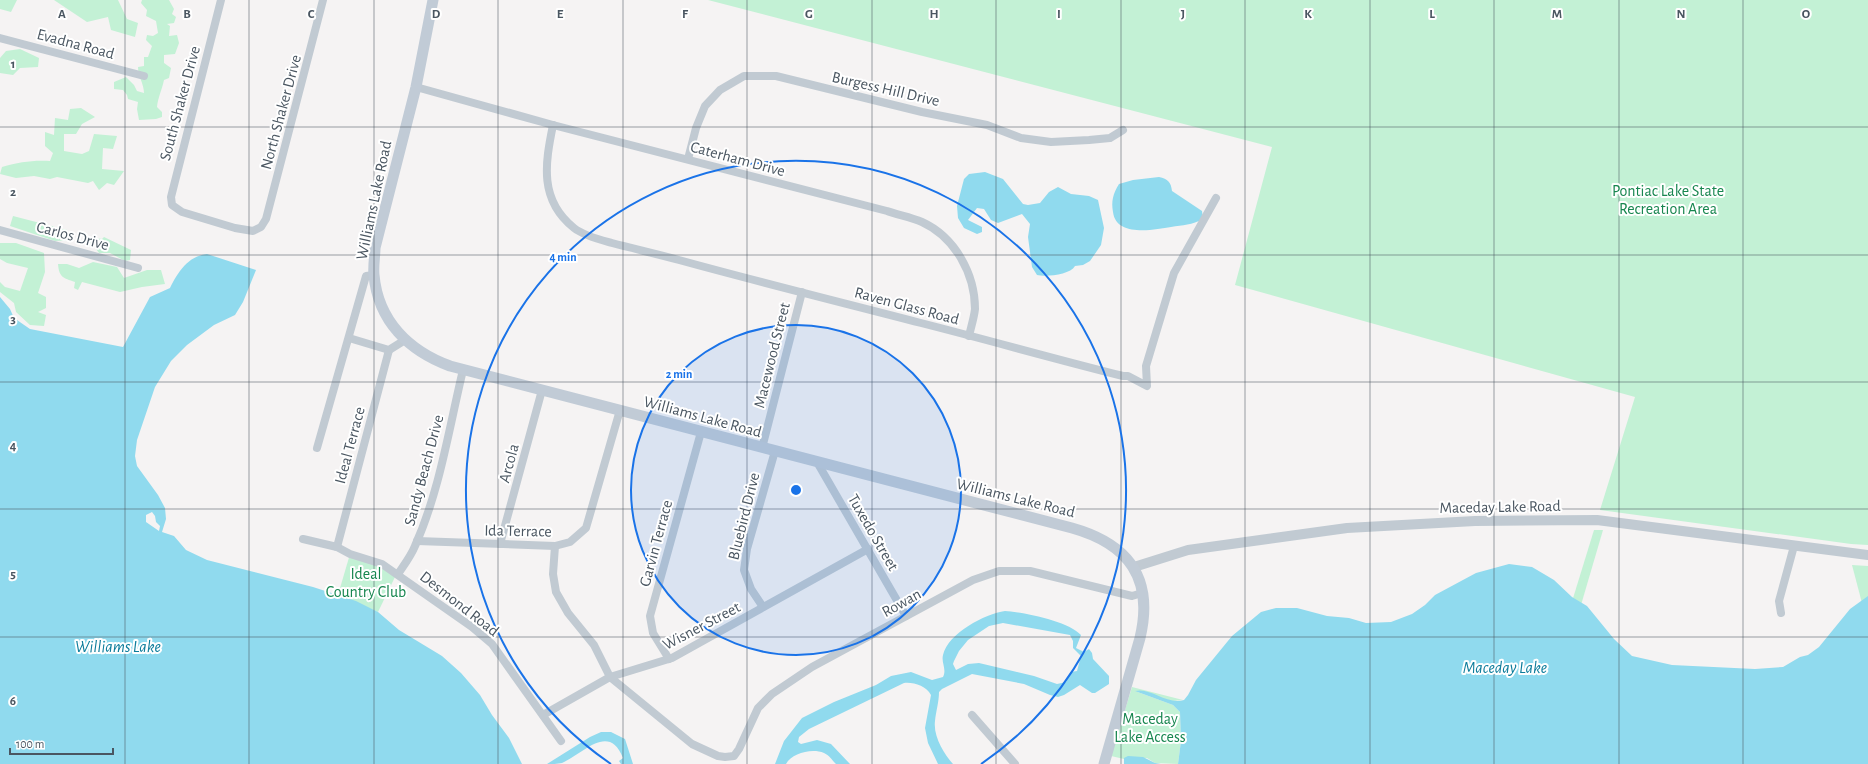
<svg xmlns="http://www.w3.org/2000/svg" width="1868" height="764" font-family="'Alegreya Sans',sans-serif">
	<style>
		.green { fill: #c3f1d5 }
		.water { fill: #90daee; fill-rule: evenodd }
		.lines { fill: none; stroke-linecap: round; stroke-linejoin: round }
		.minor { stroke: #c1cad2; stroke-width: 8 }
		.tertiary { stroke: #c1cad2; stroke-width: 10 }
		.secondary { stroke: #c1cbd6; stroke-width: 11 }
		.grid { fill: none; stroke: #4a5661; stroke-width: 1; stroke-opacity: 0.55 }
		.ring { fill: none; stroke: #1a73e8; stroke-width: 2 }
		.labels { text-anchor: middle; stroke-width: 4; stroke-linejoin: round; paint-order: stroke }
		.street-label { font-size: 16px; fill: #4a5661; stroke: #fff }
		.park-label { font-size: 16px; fill: #17864f; stroke: #fff }
		.water-label { font-size: 17px; font-style: italic; fill: #0c7c9b; stroke: #fff }
		.grid-label { font-size: 13px; text-anchor: middle; font-weight: bold; fill: #4a5661; stroke: #fff; stroke-width: 4; stroke-linejoin: round; paint-order: stroke }
		.centre { fill: #1a73e8; stroke: #fff; stroke-width: 2 }
		.ring-label { font-size: 12px; text-anchor: middle; font-weight: bold; fill: #1a73e8; stroke: #fff; stroke-width: 4; stroke-linejoin: round; paint-order: stroke }
	</style>
	<rect width="100%" height="100%" fill="#f5f3f3"/>
	<g class="green">
		<polygon points="0,0 17,0 11,12 0,9"/>
		<polygon points="54,0 118,0 127,19 138,23 135,37 111,30 108,17 87,22"/>
		<path d="M142 0H169L174 9 172 14 176 17 174 23 167 24 170 26 169 36 177 35 179 43 175 54 164 55V63L171 68 169 78 164 80C162 90 158 97 157 107L162 112V117L156 119 139 120 137 109 138 102 128 99 127 95 123 90 114 89V82L126 77 134 85 137 91 144 93C144 84 138 76 138 67L144 66V57H148L152 46 146 40 147 35 153 36 158 33 156 21 146 16 147 10 141 3Z"/>
		<polygon points="708,0 1868,0 1868,545 1851,544 1600,510 1635,397 1235,285 1272,147"/>
		<polygon points="20,49 39,58 38,67 20,68 13,75 0,73 0,58 6,51"/>
		<path d="M81 108 95 117 82 124 76 134H64V151L82 154 89 151 94 134 117 136 113 149 103 148 102 169 124 171 114 185 107 183 99 190 93 181 88 183 57 177 50 179 34 176 16 178 0 174 2 167C19 162 33 160 50 161L53 153 45 146V132L54 135 55 118 68 120 70 109Z"/>
		<polygon points="13,216 67,230 70,240 55,241 10,226"/>
		<polygon points="86,237 102,239 104,237 131,250 130,260 125,261 110,253 99,253 94,246 86,246"/>
		<polygon points="0,243 16,243 44,253 45,272 38,293 46,297 46,308 38,312 46,315 44,326 30,325 16,312 14,303 0,292 0,282 5,287 20,291 28,268 7,263 0,259"/>
		<path d="M93 262 117 267 124 278 147 270H161L165 284 142 287 120 292 82 282 78 290 74 288 75 282C63 278 59 277 58 264H67L79 268Z"/>
		<polygon points="1594,530 1603,530 1564,663 1554,660"/>
		<polygon points="350,554 382,564 395,577 378,612 338,595"/>
		<polygon points="1852,565 1868,566 1868,626"/>
		<polygon points="1132,687 1183,700 1172,701 1135,691 1173,705 1180,712 1181,741 1178,764 1155,763 1147,758 1124,758 1124,759 1111,756"/>
	</g>
	<g class="water">
		<path d="M985 172 1003 179 1023 204 1028 205 1040 203 1049 192 1058 187 1071 194 1089 196 1098 200 1104 228 1101 245 1090 261 1083 265 1075 266C1070 275 1046 277 1037 275L1032 267 1028 237 1030 224 1022 214 998 223 991 220 984 209 977 208 968 220 982 227V232L977 234 964 228 958 218 957 206 964 179 969 174Z"/>
		<path d="M1159 177C1168 179 1171 182 1172 191L1202 211 1203 219C1192 225 1183 225 1171 227 1153 230 1116 237 1113 212 1111 201 1113 194 1119 184L1133 180Z"/>
		<path d="M207 254 256 270 243 302 235 315 214 325 187 345 171 361 155 387 137 440 135 456 137 466 158 495 165 508 166 519 162 532 174 536 186 550 207 560 313 587 356 601 378 612 399 630 442 656 461 673 480 695 492 715 509 738 522 764H0V297L10 309 14 318 30 329 123 347 150 297 170 288C178 272 188 256 207 254ZM152 512 155 516 156 522 160 526 159 531 146 522V515Z"/>
		<path d="M1509 564 1532 567 1554 580 1572 597 1587 606 1614 639 1632 656 1672 665 1755 669 1783 667 1800 657 1808 655 1819 647 1850 609 1868 596V764H1178L1181 741 1180 712 1173 705 1135 691C1151 687 1166 705 1184 700L1188 695 1196 680 1232 636 1261 612 1276 608H1297L1327 616 1349 618 1366 623 1391 622 1412 614 1425 605 1435 595 1476 573Z"/>
		<path d="M1005 611C1023 612 1069 621 1081 635L1076 648 1084 652 1089 649 1092 653 1093 659 1109 676V684L1095 693H1092L1080 685 1064 695 1058 697 1050 695 1024 684 972 674 942 689 939 692C939 702 936 711 935 721 933 736 944 754 953 764H938L928 743 925 728 931 695C926 686 914 682 904 683L809 729 799 737 798 742 801 744 817 740 831 744 850 764H836C832 760 829 755 824 753 812 748 792 753 786 764H775L784 741 802 718 834 702 876 685 891 676 911 672 932 680 943 677C947 669 941 663 943 655 948 633 985 614 1005 611ZM1003 623 1070 635 1073 641V648L1081 656 1077 671 1071 672 1066 682 1057 684 1034 676 979 663 968 664 956 670 953 664 954 661 959 651 968 640 989 626Z"/>
		<path d="M601 732H611L625 739 633 764H621L619 761 623 758C609 722 583 754 562 763 558 764 551 764 547 764L590 737Z"/>
		<polygon points="1128,756 1143,757 1155,763 1161,764 1124,764 1124,758"/>
	</g>
	<g class="lines">
		<g class="minor">
			<polyline points="221,0 171,197 172,205 182,212 235,228 253,231 261,227 266,219 323,0"/>
			<polyline points="0,38 144,76"/>
			<path d="M416 87 553 125 887 211C898 215 911 217 922 222 955 237 975 274 975 309 974 318 971 327 969 336"/>
			<path d="M553 125C545 164 539 200 574 228 584 236 601 240 612 243 635 249 657 254 679 260 759 282 840 302 921 323 988 340 1055 359 1123 376H1128L1147 386 1146 366 1174 273 1216 198"/>
			<polyline points="688,159 696,128 705,106 720,90 744,76 776,76 922,112 987,125 1021,138 1051,142 1089,140 1110,138 1123,130"/>
			<polyline points="0,230 138,268"/>
			<polyline points="349,338 389,350 405,340"/>
			<polyline points="317,448 366,276 374,275"/>
			<polyline points="762,448 802,292"/>
			<polyline points="817,462 906,616"/>
			<polyline points="303,539 337,547 350,554 382,564 472,627 492,644 561,741"/>
			<polyline points="417,541 555,546 570,542 586,528 620,410"/>
			<polyline points="500,544 542,390"/>
			<polyline points="555,546 553,574 556,592 568,613 594,645 610,677 692,744 718,756 725,757 734,756 739,749 758,708 772,694 812,667 973,580 999,571 1030,571 1132,596 1142,593"/>
			<polyline points="337,547 389,350"/>
			<path d="M398 574C404 565 411 556 415 546 440 490 449 428 463 370"/>
			<polyline points="763,607 751,589 744,570 747,549 775,451"/>
			<polyline points="1781,613 1779,601 1794,546"/>
			<polyline points="669,659 653,633 650,616 701,432"/>
			<polyline points="543,715 610,677 672,658 868,549"/>
			<polyline points="972,715 1015,764"/>
		</g>
		<polyline class="tertiary" points="1134,567 1188,550 1347,528 1475,521 1597,520 1868,555"/>
		<path class="secondary" d="M433 0 416 87 375 248C375 256 373 266 374 275 378 321 409 351 450 366L1072 528C1129 544 1154 579 1140 638L1104 764"/>
	</g>
	<path class="grid" d="M125 0V764M249 0V764M374 0V764M498 0V764M623 0V764M747 0V764M872 0V764M996 0V764M1121 0V764M1245 0V764M1370 0V764M1494 0V764M1619 0V764M1743 0V764M0 127H1868M0 255H1868M0 382H1868M0 509H1868M0 637H1868"/>
	<circle cx="796" cy="490" r="165" fill="#1a73e8" fill-opacity=".12"/>
	<g class="ring">
		<circle cx="796" cy="490" r="165"/>
		<path d="M611 764A330 330 0 1 1 981 764"/>
	</g>
	<g class="labels">
		<g class="street-label">
			<text transform="translate(76 43) rotate(15)" y="6">Evadna Road</text>
			<text transform="translate(886 88) rotate(13)" y="6">Burgess Hill Drive</text>
			<text transform="translate(179 103) rotate(-75)" y="6">South Shaker Drive</text>
			<text transform="translate(280 112) rotate(-75)" y="6">North Shaker Drive</text>
			<text transform="translate(738 158) rotate(15)" y="6">Caterham Drive</text>
			<text transform="translate(373 200) rotate(-78)" y="6">Williams Lake Road</text>
			<text transform="translate(73 235) rotate(15)" y="6">Carlos Drive</text>
			<text transform="translate(907 305) rotate(15)" y="6">Raven Glass Road</text>
			<text transform="translate(771 355) rotate(-76)" y="6">Macewood Street</text>
			<text transform="translate(703 416) rotate(15)" y="6">Williams Lake Road</text>
			<text transform="translate(349 445) rotate(-75)" y="6">Ideal Terrace</text>
			<text transform="translate(508 463) rotate(-75)" y="6">Arcola</text>
			<text transform="translate(423 470) rotate(-75)" y="6">Sandy Beach Drive</text>
			<text transform="translate(1016 497) rotate(14)" y="6">Williams Lake Road</text>
			<text transform="translate(1500 506) rotate(-1)" y="6">Maceday Lake Road</text>
			<text transform="translate(743 516) rotate(-76)" y="6">Bluebird Drive</text>
			<text transform="translate(518 530) rotate(1)" y="6">Ida Terrace</text>
			<text transform="translate(874 532) rotate(60)" y="6">Tuxedo Street</text>
			<text transform="translate(655 543) rotate(-75)" y="6">Garvin Terrace</text>
			<text transform="translate(901 602) rotate(-29)" y="6">Rowan</text>
			<text transform="translate(460 603) rotate(38)" y="6">Desmond Road</text>
			<text transform="translate(701 625) rotate(-28)" y="6">Wisner Street</text>
		</g>
		<g class="park-label">
			<text x="1668" y="196">Pontiac Lake State<tspan x="1668" dy="18">Recreation Area</tspan></text>
			<text x="366" y="579">Ideal<tspan x="366" dy="18">Country Club</tspan></text>
			<text x="1150" y="724">Maceday<tspan x="1150" dy="18">Lake Access</tspan></text>
		</g>
		<g class="water-label">
			<text x="118" y="652">Williams Lake</text>
			<text x="1505" y="673">Maceday Lake</text>
		</g>
	</g>
	<g class="grid-label">
		<text x="62" y="18">A</text>
		<text x="187" y="18">B</text>
		<text x="311" y="18">C</text>
		<text x="436" y="18">D</text>
		<text x="560" y="18">E</text>
		<text x="685" y="18">F</text>
		<text x="809" y="18">G</text>
		<text x="934" y="18">H</text>
		<text x="1059" y="18">I</text>
		<text x="1183" y="18">J</text>
		<text x="1308" y="18">K</text>
		<text x="1432" y="18">L</text>
		<text x="1557" y="18">M</text>
		<text x="1681" y="18">N</text>
		<text x="1806" y="18">O</text>
		<text x="13" y="68">1</text>
		<text x="13" y="196">2</text>
		<text x="13" y="323">3</text>
		<text x="13" y="450">4</text>
		<text x="13" y="578">5</text>
		<text x="13" y="705">6</text>
	</g>
	<circle cx="796" cy="490" r="6" class="centre"/>
	<g class="ring-label">
		<text x="563" y="261">4 min</text>
		<text x="679" y="378">2 min</text>
	</g>
	<path d="M10 748v6h103v-6" fill="none" stroke="#4a5661" stroke-width="2"/>
	<text x="16" y="748" font-size="12" fill="#4a5661" stroke="#ffffff" stroke-width="3" paint-order="stroke">100 m</text>
</svg>
